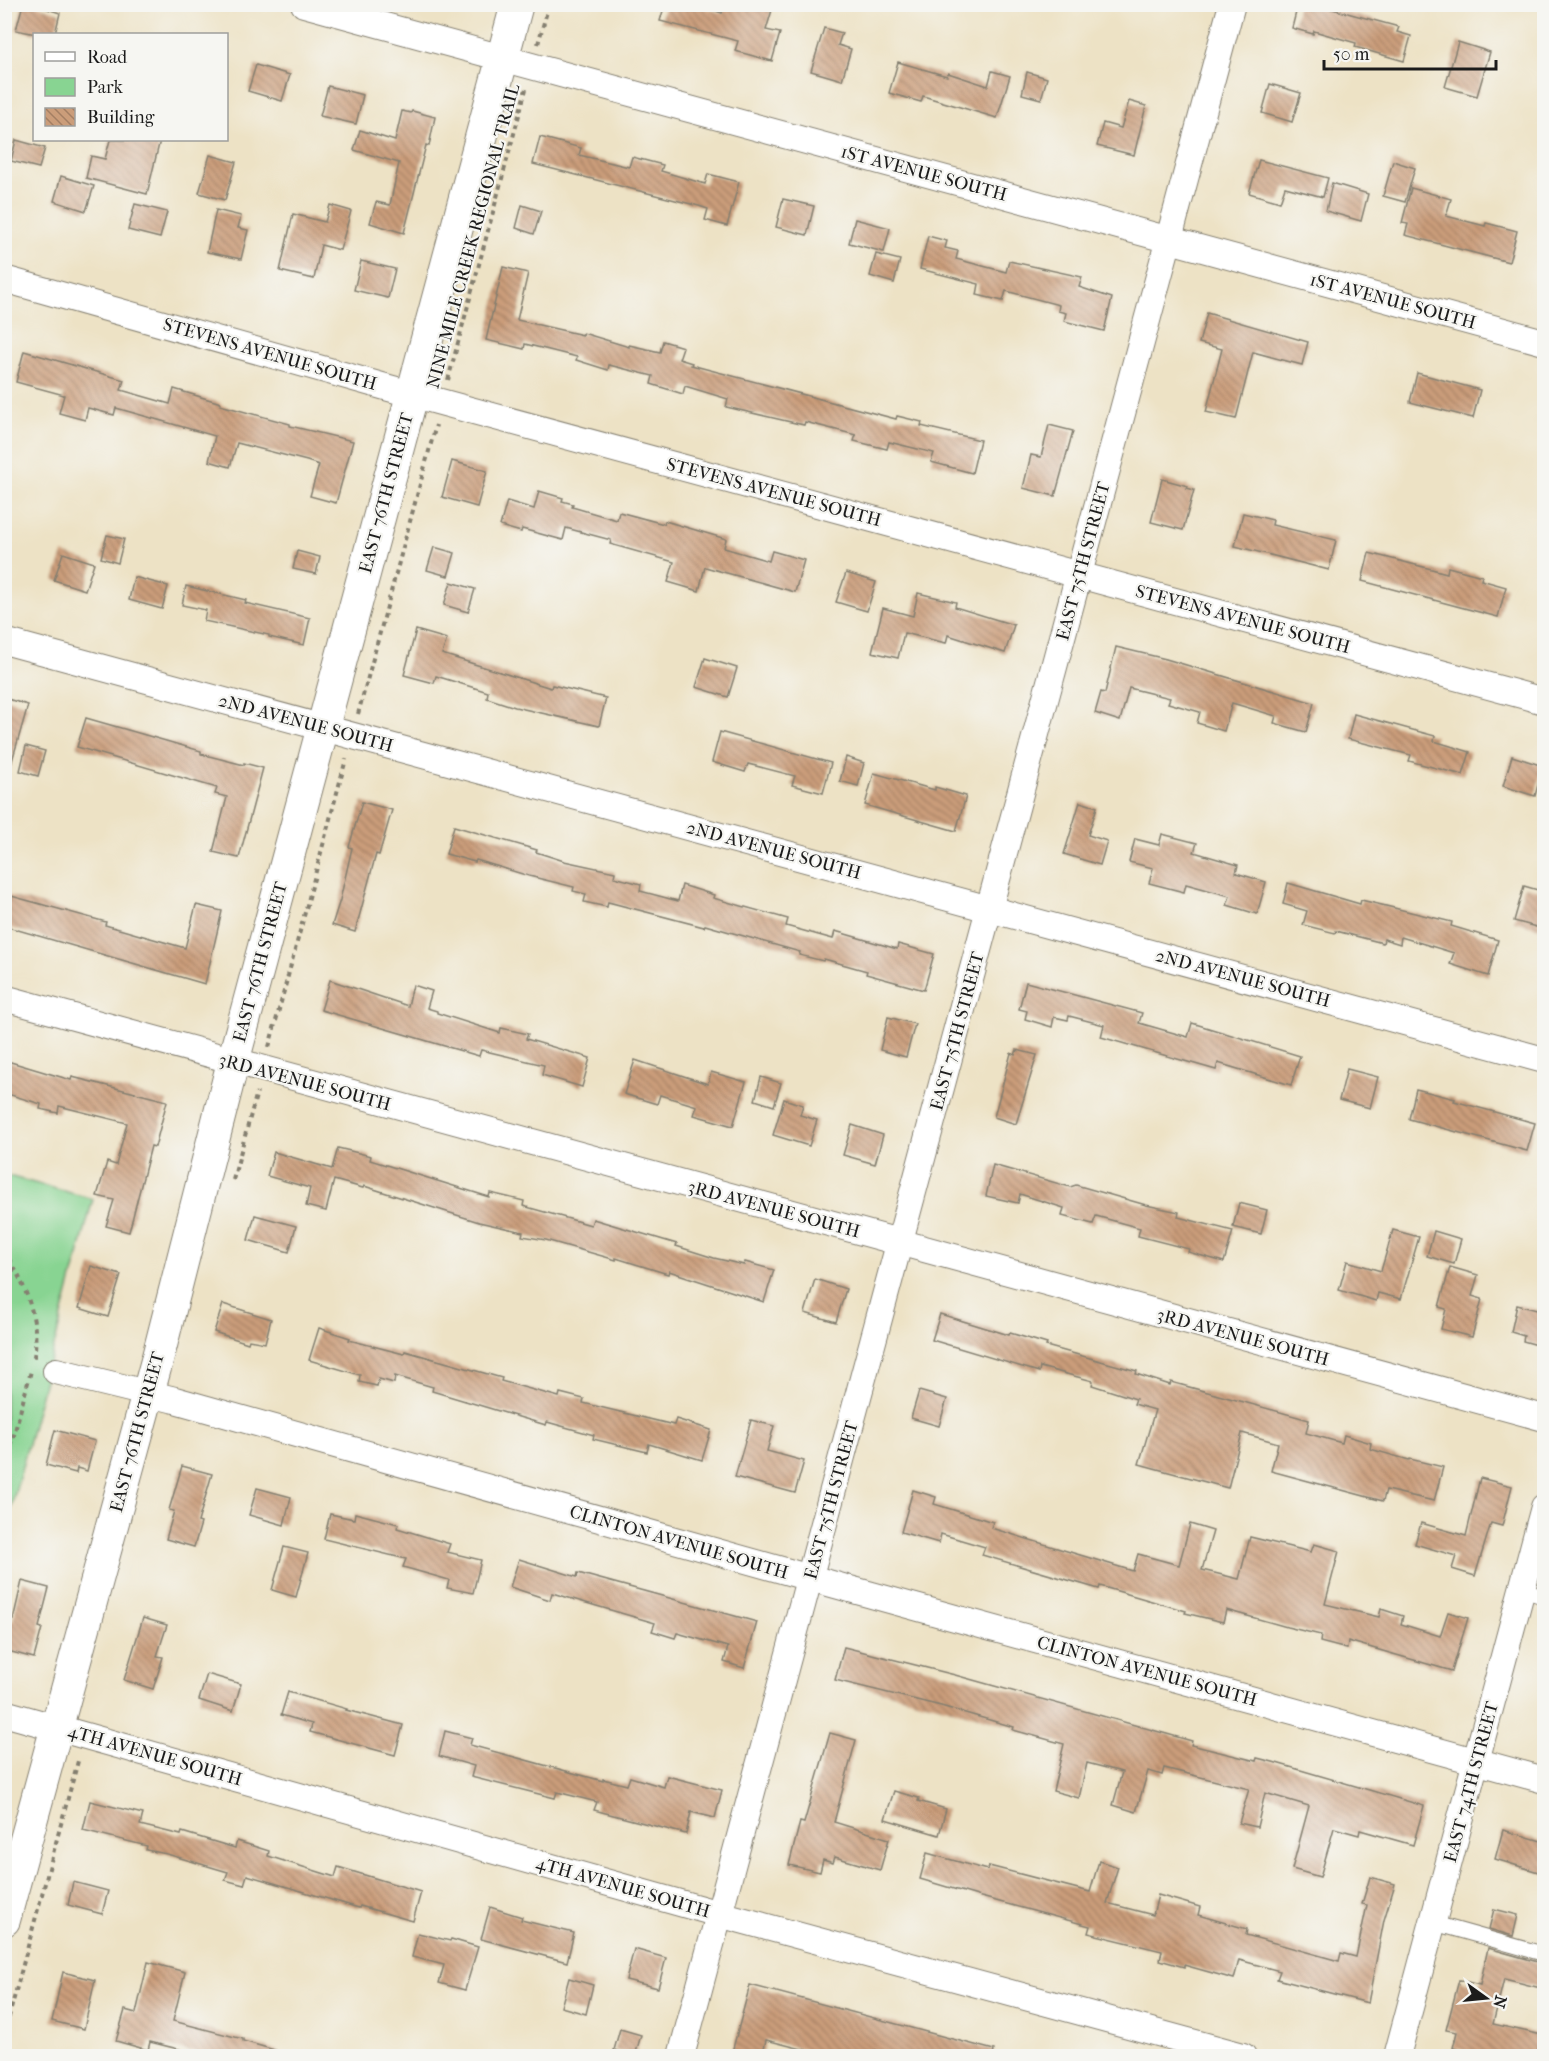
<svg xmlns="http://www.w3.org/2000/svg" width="1549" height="2061" font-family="'IM FELL French Canon',serif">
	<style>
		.green { fill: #88d492; stroke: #527857; stroke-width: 1.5 }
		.building { fill: url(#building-back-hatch) }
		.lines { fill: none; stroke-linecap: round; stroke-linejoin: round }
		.service-casing { stroke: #847f70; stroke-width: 16 }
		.minor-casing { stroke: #847f70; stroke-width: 28 }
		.tertiary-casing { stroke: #847f70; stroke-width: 34 }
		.path { stroke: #847f70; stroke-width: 4; stroke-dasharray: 4.5 4.5; stroke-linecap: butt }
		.service { stroke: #fff; stroke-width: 14 }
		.minor { stroke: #fff; stroke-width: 26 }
		.tertiary { stroke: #fff; stroke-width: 32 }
		.labels { text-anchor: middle; stroke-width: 4.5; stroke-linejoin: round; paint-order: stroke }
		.street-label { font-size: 18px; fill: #1c1c1c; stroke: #f6f6f2 }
	</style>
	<defs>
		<pattern id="building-back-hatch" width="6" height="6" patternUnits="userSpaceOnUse" patternTransform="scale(1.5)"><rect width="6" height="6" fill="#cb9d7a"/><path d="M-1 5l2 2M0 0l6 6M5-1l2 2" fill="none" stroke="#a47f63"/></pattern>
	</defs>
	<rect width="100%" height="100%" fill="#f6f6f2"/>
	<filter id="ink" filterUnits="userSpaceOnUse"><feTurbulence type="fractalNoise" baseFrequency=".0167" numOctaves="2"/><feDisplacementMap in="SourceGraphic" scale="12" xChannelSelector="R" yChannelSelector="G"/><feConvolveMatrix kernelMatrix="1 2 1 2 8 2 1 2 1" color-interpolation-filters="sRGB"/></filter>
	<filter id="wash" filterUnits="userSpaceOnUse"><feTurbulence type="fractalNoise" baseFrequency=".008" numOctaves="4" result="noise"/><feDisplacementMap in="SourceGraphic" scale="24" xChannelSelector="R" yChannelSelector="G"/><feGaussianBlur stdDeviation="1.35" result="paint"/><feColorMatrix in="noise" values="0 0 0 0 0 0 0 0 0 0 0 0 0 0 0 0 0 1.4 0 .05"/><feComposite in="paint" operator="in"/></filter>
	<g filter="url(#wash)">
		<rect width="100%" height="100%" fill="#ede2c5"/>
		<polygon class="green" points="5,1175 93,1199 5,1531"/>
		<g id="blocks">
			<g class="building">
				<polygon points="23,4 32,4 60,13 55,34 36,34 16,30"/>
				<polygon points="665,4 694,4 722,13 725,4 753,4 772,10 766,30 780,33 772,61 735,51 738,41 660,21"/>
				<polygon points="1298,4 1314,4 1399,27 1397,32 1411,36 1404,61 1355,47 1356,43 1314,31 1313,34 1292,28"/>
				<polygon points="824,28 842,33 838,45 851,49 842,80 811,71"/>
				<polygon points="1458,42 1490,52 1477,96 1445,87"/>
				<polygon points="898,62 947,76 948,73 988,86 992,71 1010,76 997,118 923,96 921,102 889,93"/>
				<polygon points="256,65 290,75 282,101 248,91"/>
				<polygon points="1027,72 1047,78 1041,99 1022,94"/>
				<polygon points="1270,84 1301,93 1292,122 1262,113"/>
				<polygon points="328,86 363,95 356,124 320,116"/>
				<polygon points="1129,101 1146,106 1134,155 1097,146 1103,123 1121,128"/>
				<polygon points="402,111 411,113 412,111 435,117 429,146 426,145 404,233 370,223 376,202 390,205 399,163 354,150 360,130 395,141"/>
				<polygon points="540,137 581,148 579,155 629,167 632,157 663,165 661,171 705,184 708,174 739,182 727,226 705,220 708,209 699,206 533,164"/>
				<polygon points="16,140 45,148 39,168 11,161"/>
				<polygon points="110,140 160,140 147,194 86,178 91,156 105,159"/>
				<polygon points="210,155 236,162 225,200 199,193"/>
				<polygon points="1259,160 1328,178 1323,197 1285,187 1280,202 1249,193"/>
				<polygon points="1393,161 1415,168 1405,202 1383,196"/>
				<polygon points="61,176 94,186 86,211 54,201"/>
				<polygon points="1332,183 1368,194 1361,221 1326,211"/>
				<polygon points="1411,188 1451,199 1446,216 1485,226 1486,223 1517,231 1509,262 1405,235 1408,224 1402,223"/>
				<polygon points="783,199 814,206 807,235 776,227"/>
				<polygon points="135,204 167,212 160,238 128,230"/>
				<polygon points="330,205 351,211 340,250 321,245 314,279 280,271 293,214 325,222"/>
				<polygon points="522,205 541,211 534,234 516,228"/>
				<polygon points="216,210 241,216 238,228 248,230 241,259 207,252"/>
				<polygon points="855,219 890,228 884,252 849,243"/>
				<polygon points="928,236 947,241 945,248 958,251 956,259 1006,272 1009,261 1082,277 1079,287 1112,298 1104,331 1064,321 1066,313 1058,311 1059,305 1006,291 1003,301 977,295 979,284 920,269"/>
				<polygon points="876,254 900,260 894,283 870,276"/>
				<polygon points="361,261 395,269 388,298 354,290"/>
				<polygon points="503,267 528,273 517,320 583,335 583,333 629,347 629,345 660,352 663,341 683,347 679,359 692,363 691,365 896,419 897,416 922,422 921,426 980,440 972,473 931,462 934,453 889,442 887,449 854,441 856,435 805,422 804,425 726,407 728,399 685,386 683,394 651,384 653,376 609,365 608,370 576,360 577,357 525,344 524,349 486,340"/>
				<polygon points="1207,313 1308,342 1302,365 1253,352 1236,419 1206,412 1222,349 1199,343"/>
				<polygon points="24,351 124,380 121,390 170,404 174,389 221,403 220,405 290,424 290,426 353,441 336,503 310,496 319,465 307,461 237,443 230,467 209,461 215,436 116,408 114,415 88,408 85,420 59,413 64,395 16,382"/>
				<polygon points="1417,373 1480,390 1473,418 1410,402"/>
				<polygon points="1049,425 1073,431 1055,496 1023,488 1031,455 1041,457"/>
				<polygon points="452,461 487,471 477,507 442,497"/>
				<polygon points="1162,479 1188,486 1187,488 1194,490 1183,530 1151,522"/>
				<polygon points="539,491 563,498 562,501 573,504 572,507 617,520 619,512 664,524 665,521 726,539 724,548 769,561 772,551 804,560 795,592 705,567 699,591 668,582 674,562 610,544 611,540 566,528 563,540 522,529 521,532 500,526 507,501 534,509"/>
				<polygon points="1243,513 1273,520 1272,525 1336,540 1329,570 1235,546"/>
				<polygon points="107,535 124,539 118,563 101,558"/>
				<polygon points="434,547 455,553 448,576 427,570"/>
				<polygon points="297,551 320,557 316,574 293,569"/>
				<polygon points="63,553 94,563 85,590 54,580"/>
				<polygon points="1369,553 1447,573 1448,567 1482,576 1481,580 1506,587 1498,617 1362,581"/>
				<polygon points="846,573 876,582 867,611 836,602"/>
				<polygon points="134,577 168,586 162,609 129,600"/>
				<polygon points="451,582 475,589 468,612 444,605"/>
				<polygon points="186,586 246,600 245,603 310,618 304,645 269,637 269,635 204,621 206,610 182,605"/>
				<polygon points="918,593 956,602 955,607 1014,625 1005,653 948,635 946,643 904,633 898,658 872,652 883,608 913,616"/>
				<polygon points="416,630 447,639 442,654 551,688 552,685 606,698 599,726 515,707 487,698 488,692 436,676 434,683 404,675"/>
				<polygon points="1116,647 1166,659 1314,703 1306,732 1274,723 1276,716 1232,703 1224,731 1197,723 1200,712 1168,703 1170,698 1129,688 1120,721 1095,713 1101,692 1105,693"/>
				<polygon points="705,658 737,668 728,697 696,687"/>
				<polygon points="4,698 28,705 10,768 4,767"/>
				<polygon points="1354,714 1435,736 1434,741 1470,752 1463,775 1409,761 1411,755 1348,739"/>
				<polygon points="86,718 201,751 201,754 244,765 244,763 263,768 239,858 213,852 227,797 215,794 217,788 77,747"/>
				<polygon points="720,732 831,763 823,793 792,785 795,776 748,764 745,772 712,762"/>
				<polygon points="26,746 45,751 38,776 20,771"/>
				<polygon points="1512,756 1543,766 1535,796 1503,786"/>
				<polygon points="846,757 864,763 858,786 840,781"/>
				<polygon points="874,773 935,790 935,787 966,796 956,831 865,805"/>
				<polygon points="362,802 392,810 379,855 376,854 355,932 332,925 340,900 352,848 349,847"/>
				<polygon points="1080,802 1097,807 1088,835 1107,841 1100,865 1064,854"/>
				<polygon points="454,826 537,850 536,852 564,861 615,872 614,877 641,884 640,891 678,901 682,885 714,895 713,898 788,919 786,926 833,939 835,931 897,949 898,944 934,954 924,990 866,974 867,971 824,959 823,961 799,955 800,952 705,925 704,927 608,902 607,907 584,902 586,894 573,891 574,887 529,876 476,860 475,862 446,854"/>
				<polygon points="1162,834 1197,843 1194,852 1238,865 1236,873 1266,882 1257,914 1227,905 1230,896 1186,884 1184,892 1149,883 1153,868 1129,862 1135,839 1159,845"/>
				<polygon points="1288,883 1360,904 1361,900 1452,922 1451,926 1498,940 1488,976 1450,964 1454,953 1401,937 1400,944 1384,939 1383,943 1336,931 1335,933 1303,925 1307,911 1283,904"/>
				<polygon points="1524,886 1545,892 1545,914 1540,928 1514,921"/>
				<polygon points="4,894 106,922 105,925 185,948 196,905 222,911 205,984 4,926"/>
				<polygon points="330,980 408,1006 413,985 432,991 427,1008 437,1011 437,1013 500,1033 501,1028 528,1034 526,1039 590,1058 582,1087 542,1075 544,1065 481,1050 479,1056 321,1010"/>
				<polygon points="1026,982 1142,1013 1139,1023 1188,1037 1192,1023 1300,1056 1291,1085 1218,1063 1216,1070 1101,1037 1104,1025 1069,1016 1068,1020 1054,1017 1052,1027 1025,1019 1027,1011 1019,1009"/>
				<polygon points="888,1017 915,1024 906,1057 880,1050"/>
				<polygon points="1017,1050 1037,1055 1016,1124 994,1117 1011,1053 1015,1055"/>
				<polygon points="4,1060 71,1080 72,1077 167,1101 155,1147 151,1146 129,1232 106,1226 114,1200 97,1196 107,1162 116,1165 127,1123 59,1106 58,1113 40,1109 41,1104 4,1093"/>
				<polygon points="635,1060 708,1084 711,1072 746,1082 733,1126 694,1115 697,1106 660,1095 657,1104 624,1094"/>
				<polygon points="1347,1069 1378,1077 1370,1108 1339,1100"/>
				<polygon points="761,1077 781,1083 774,1106 755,1100"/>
				<polygon points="1416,1089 1455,1099 1454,1101 1535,1123 1527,1151 1409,1119"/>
				<polygon points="784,1099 803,1105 800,1115 817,1120 809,1146 773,1135"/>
				<polygon points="852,1125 883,1135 875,1164 843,1155"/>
				<polygon points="338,1148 371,1156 370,1160 489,1197 490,1193 524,1201 523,1206 591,1225 593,1219 677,1244 676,1246 714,1258 744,1265 745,1262 774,1270 764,1302 669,1271 668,1274 616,1258 616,1260 546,1240 522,1236 523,1232 479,1222 364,1186 363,1188 334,1180 326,1211 306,1206 310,1188 267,1176 274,1152 332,1169"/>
				<polygon points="993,1165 1070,1187 1076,1185 1146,1205 1179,1212 1178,1217 1233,1231 1224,1262 1188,1252 1189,1249 1138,1236 1140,1228 1096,1216 1093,1224 1062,1216 1064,1208 1020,1194 1018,1203 986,1196"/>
				<polygon points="1239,1203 1267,1210 1261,1234 1233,1227"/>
				<polygon points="255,1215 296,1226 289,1252 248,1240"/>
				<polygon points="1393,1230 1419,1237 1401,1299 1378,1293 1376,1301 1339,1290 1347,1261 1381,1271"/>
				<polygon points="1434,1231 1461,1239 1454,1264 1427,1256"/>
				<polygon points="91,1266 121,1275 108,1317 79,1308"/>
				<polygon points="1450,1267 1478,1275 1472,1296 1482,1299 1472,1337 1441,1329 1446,1309 1439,1307"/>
				<polygon points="815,1279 846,1289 836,1322 805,1313"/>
				<polygon points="223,1304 271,1319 265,1343 249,1340 248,1343 214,1332"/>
				<polygon points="1517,1305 1545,1312 1545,1331 1541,1346 1523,1341 1524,1336 1511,1332"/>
				<polygon points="940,1314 1009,1335 1010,1333 1047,1344 1046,1346 1137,1371 1136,1374 1170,1385 1171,1382 1309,1420 1306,1433 1342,1443 1344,1435 1371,1443 1370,1449 1409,1460 1410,1459 1443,1467 1434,1501 1386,1490 1383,1501 1271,1471 1278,1443 1242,1433 1228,1488 1139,1464 1155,1410 1134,1404 1136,1399 1092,1385 1093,1381 1040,1367 1039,1372 932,1340"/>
				<polygon points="319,1328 350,1338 349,1340 404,1354 405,1351 502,1378 501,1381 559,1397 560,1393 584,1399 583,1403 674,1425 676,1419 711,1430 702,1460 649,1444 647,1452 593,1439 594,1435 547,1422 546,1425 512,1415 432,1391 433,1387 395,1376 394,1383 379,1379 377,1386 359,1382 360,1375 309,1360"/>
				<polygon points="919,1391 947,1399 939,1426 911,1418"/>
				<polygon points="751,1420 774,1426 767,1451 804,1461 795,1493 735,1477"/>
				<polygon points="55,1430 95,1441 87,1471 77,1468 76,1473 46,1465"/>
				<polygon points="182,1466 212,1474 198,1522 201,1523 194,1547 166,1539 174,1511 169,1510"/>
				<polygon points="1480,1478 1512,1486 1502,1526 1491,1523 1475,1576 1452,1569 1456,1556 1415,1544 1421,1523 1466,1536"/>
				<polygon points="257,1488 291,1497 284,1525 249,1515"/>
				<polygon points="913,1490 936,1497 934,1504 993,1522 991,1528 1133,1571 1138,1554 1179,1565 1190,1524 1213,1531 1202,1570 1239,1579 1250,1537 1311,1552 1314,1544 1339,1551 1325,1604 1379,1617 1381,1609 1403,1616 1401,1624 1440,1636 1448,1612 1468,1618 1452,1671 1348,1641 1347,1649 1320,1642 1321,1635 1287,1627 1226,1610 1223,1622 1185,1613 1186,1611 1100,1586 1099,1589 982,1555 985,1547 941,1534 939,1543 901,1532"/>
				<polygon points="355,1513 398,1524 397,1528 450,1544 447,1552 481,1560 473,1593 447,1588 449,1580 403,1567 406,1559 324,1539 330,1514 354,1519"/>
				<polygon points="284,1547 308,1553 296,1597 272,1590"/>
				<polygon points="519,1559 577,1577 578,1573 757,1622 744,1668 724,1662 728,1647 677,1633 675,1638 652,1631 655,1623 552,1593 550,1600 510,1587"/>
				<polygon points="22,1581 49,1588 39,1627 42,1628 34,1658 4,1650 4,1617 13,1620"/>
				<polygon points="143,1618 167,1625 157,1656 163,1657 153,1689 124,1680"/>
				<polygon points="844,1647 955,1675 1192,1741 1191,1745 1256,1761 1257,1758 1273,1762 1424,1806 1413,1845 1360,1830 1359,1835 1334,1828 1320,1877 1292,1869 1309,1806 1265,1793 1257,1827 1239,1823 1249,1789 1164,1768 1162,1775 1148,1771 1136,1812 1113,1805 1122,1772 1087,1763 1079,1798 1053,1791 1064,1744 1013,1730 1014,1727 941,1706 835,1680"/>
				<polygon points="207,1674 241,1684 233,1711 199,1700"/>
				<polygon points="288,1692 347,1709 346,1710 403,1725 395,1755 310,1732 312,1724 281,1715"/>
				<polygon points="445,1731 472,1738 470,1745 603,1781 603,1779 627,1785 630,1777 664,1787 667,1776 722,1790 715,1818 691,1812 686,1834 594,1810 597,1802 557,1792 555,1798 471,1777 474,1766 439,1756"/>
				<polygon points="830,1733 856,1740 834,1822 889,1839 880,1870 835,1857 833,1863 823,1860 820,1872 789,1865 800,1822 804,1823"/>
				<polygon points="894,1791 919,1798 918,1801 946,1809 939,1835 885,1819"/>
				<polygon points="90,1801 143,1814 140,1825 181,1835 182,1832 235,1848 237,1841 269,1851 268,1856 335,1877 338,1867 421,1892 413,1921 360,1906 359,1908 247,1875 244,1885 225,1880 228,1872 167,1854 146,1850 147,1846 83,1830"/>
				<polygon points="1503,1830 1545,1842 1545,1874 1495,1859"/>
				<polygon points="927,1853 988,1870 989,1866 1090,1892 1099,1861 1118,1867 1107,1903 1153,1915 1158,1895 1200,1907 1198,1915 1247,1929 1246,1935 1339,1961 1341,1953 1356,1957 1367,1905 1362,1904 1370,1877 1395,1884 1384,1920 1368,2003 1277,1979 1280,1971 1239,1960 1234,1979 1184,1965 1184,1967 1160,1960 1162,1951 1088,1933 1090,1926 981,1897 920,1879"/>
				<polygon points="73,1882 108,1891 102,1914 68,1905"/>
				<polygon points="490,1907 522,1917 521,1920 574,1933 567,1962 481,1939"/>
				<polygon points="1494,1909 1518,1915 1513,1936 1489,1929"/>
				<polygon points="418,1933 450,1941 451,1939 478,1947 465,1990 439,1983 444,1965 412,1957"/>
				<polygon points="1488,1948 1545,1964 1545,1989 1504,1979 1493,2024 1542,2035 1536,2056 1485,2056 1453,2048 1457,2032 1446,2030 1459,1980 1480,1985"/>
				<polygon points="634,1949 666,1958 658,1988 626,1980"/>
				<polygon points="148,1962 185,1972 173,2021 243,2039 243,2041 278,2051 277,2056 206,2056 150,2042 148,2050 116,2041 125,2010 136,2013"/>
				<polygon points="63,1972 95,1980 84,2029 52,2021"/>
				<polygon points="569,1978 593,1985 586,2014 561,2007"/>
				<polygon points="750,1985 994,2050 993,2056 900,2056 875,2050 873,2056 809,2056 810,2051 766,2040 762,2056 731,2056"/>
				<polygon points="620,2029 641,2035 635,2056 614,2050"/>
			</g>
		</g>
	</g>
	<g filter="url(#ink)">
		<use href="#blocks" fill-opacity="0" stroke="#847f70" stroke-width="1.5"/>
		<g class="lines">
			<g class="service-casing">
				<g id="service">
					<polyline points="1522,1590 1544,1597"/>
					<polyline points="1433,1923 1544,1954"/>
				</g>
			</g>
			<g class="minor-casing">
				<g id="minor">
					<polyline points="304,4 1544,342"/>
					<polyline points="4,279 389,388 1544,701"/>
					<polyline points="4,641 1544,1060"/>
					<polyline points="4,998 1544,1418"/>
					<polyline points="56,1371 175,1400 810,1578 1544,1780"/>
					<polyline points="4,1713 719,1914 1243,2056"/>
					<polyline points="681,2056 1232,4"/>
					<polyline points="1397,2056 1544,1507"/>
				</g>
			</g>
			<g class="tertiary-casing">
				<polyline id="tertiary" points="4,1920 158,1357 233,1062 517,4"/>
			</g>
			<g class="path">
				<polyline points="538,44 549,4"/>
				<polyline points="448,380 526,89"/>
				<polyline points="358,714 436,425"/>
				<polyline points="269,1047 346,759"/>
				<polyline points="233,1180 257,1092"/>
				<path d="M4 1252C25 1281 42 1325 33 1361"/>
				<polyline points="4,1460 7,1461 31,1371"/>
				<polyline points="4,1470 7,1461"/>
				<polyline points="4,2035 78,1761"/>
			</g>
			<use href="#service" class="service"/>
			<use href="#minor" class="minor"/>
			<use href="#tertiary" class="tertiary"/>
		</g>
	</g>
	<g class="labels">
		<g class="street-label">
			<text transform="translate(924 173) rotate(15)" y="6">1ST AVENUE SOUTH</text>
			<text transform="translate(473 236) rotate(-75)" y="6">NINE MILE CREEK REGIONAL TRAIL</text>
			<text transform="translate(1393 301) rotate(15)" y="6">1ST AVENUE SOUTH</text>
			<text transform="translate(270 354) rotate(16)" y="6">STEVENS AVENUE SOUTH</text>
			<text transform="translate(774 492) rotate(15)" y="6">STEVENS AVENUE SOUTH</text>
			<text transform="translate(386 493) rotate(-75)" y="6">EAST 76TH STREET</text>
			<text transform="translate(1083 561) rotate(-75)" y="6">EAST 75TH STREET</text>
			<text transform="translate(1243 619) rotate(15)" y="6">STEVENS AVENUE SOUTH</text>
			<text transform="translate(306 723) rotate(15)" y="6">2ND AVENUE SOUTH</text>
			<text transform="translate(774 850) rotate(15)" y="6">2ND AVENUE SOUTH</text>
			<text transform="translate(260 962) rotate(-75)" y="6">EAST 76TH STREET</text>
			<text transform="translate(1243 978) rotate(15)" y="6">2ND AVENUE SOUTH</text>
			<text transform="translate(957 1031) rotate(-75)" y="6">EAST 75TH STREET</text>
			<text transform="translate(305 1082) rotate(15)" y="6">3RD AVENUE SOUTH</text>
			<text transform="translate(774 1209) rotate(15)" y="6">3RD AVENUE SOUTH</text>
			<text transform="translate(1243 1337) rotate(15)" y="6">3RD AVENUE SOUTH</text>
			<text transform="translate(137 1432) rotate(-75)" y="6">EAST 76TH STREET</text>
			<text transform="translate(831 1500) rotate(-75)" y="6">EAST 75TH STREET</text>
			<text transform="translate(679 1542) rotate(16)" y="6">CLINTON AVENUE SOUTH</text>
			<text transform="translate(1147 1671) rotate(15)" y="6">CLINTON AVENUE SOUTH</text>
			<text transform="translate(155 1755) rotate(16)" y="6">4TH AVENUE SOUTH</text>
			<text transform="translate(1471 1782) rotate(-75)" y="6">EAST 74TH STREET</text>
			<text transform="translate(623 1887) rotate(16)" y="6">4TH AVENUE SOUTH</text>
		</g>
	</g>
	<rect width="1549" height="2061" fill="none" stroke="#f6f6f2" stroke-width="24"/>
	<rect x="33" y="33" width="195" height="108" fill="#f6f6f2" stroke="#9f9f9c" stroke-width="1.5"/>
	<rect x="45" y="52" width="30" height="9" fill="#ffffff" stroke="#9f9f9c" stroke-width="1.5"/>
	<text x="87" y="63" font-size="18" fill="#1c1c1c">Road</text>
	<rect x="45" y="78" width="30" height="18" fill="#88d492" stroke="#9f9f9c" stroke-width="1.5"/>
	<text x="87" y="93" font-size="18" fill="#1c1c1c">Park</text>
	<rect x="45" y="108" width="30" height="18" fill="url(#building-back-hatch)" stroke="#9f9f9c" stroke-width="1.5"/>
	<text x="87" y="123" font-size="18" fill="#1c1c1c">Building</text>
	<g transform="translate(1486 1998) rotate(105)" stroke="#f6f6f2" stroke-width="4.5" paint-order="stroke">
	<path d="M0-4.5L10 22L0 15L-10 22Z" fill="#1c1c1c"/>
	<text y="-9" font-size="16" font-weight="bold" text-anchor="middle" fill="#1c1c1c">N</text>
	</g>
	<path d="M1324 60v9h172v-9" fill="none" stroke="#1c1c1c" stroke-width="3"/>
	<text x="1333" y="60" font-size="18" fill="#1c1c1c" stroke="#f6f6f2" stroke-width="4.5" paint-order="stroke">50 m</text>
</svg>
